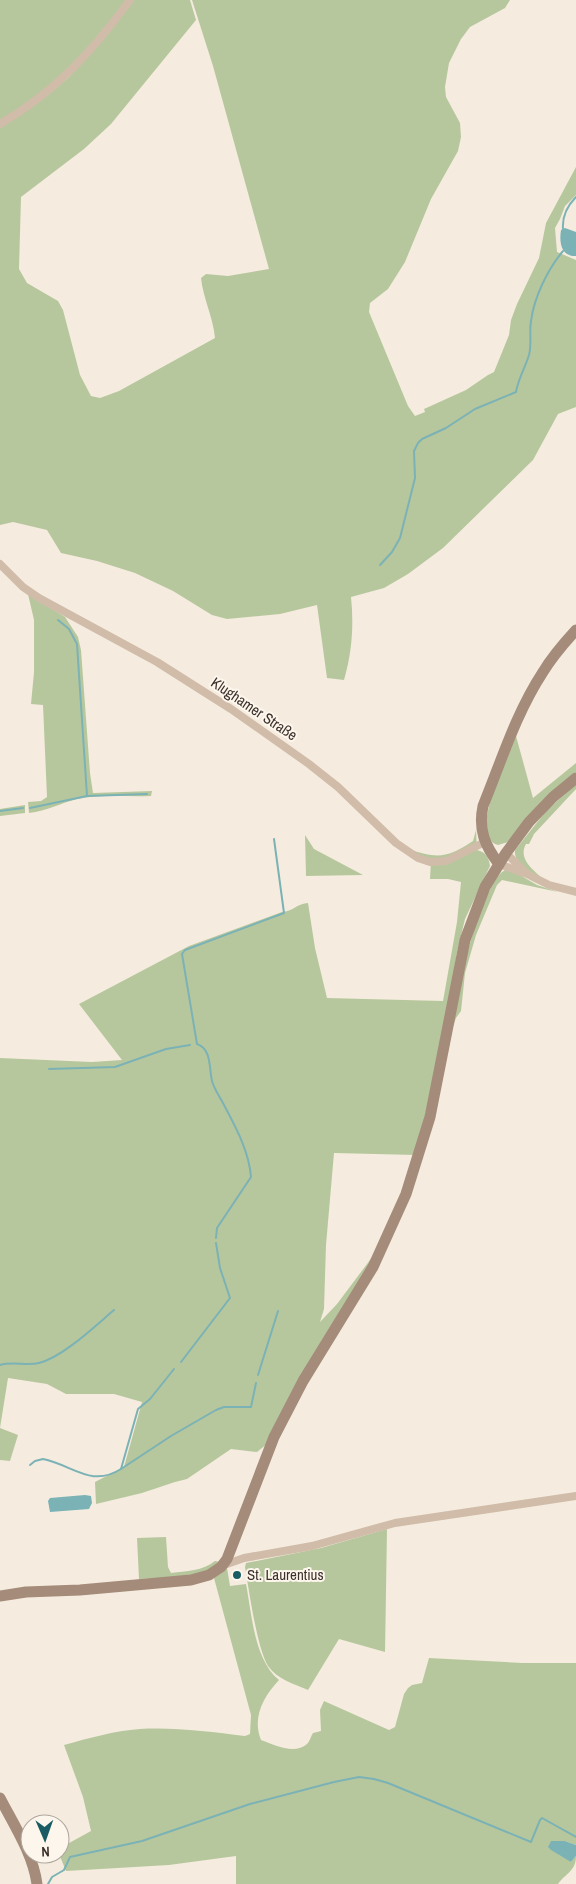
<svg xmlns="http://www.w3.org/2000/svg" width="576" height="1884" font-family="'Archivo Narrow',sans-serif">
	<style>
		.green { fill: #b7c79d }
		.water { fill: #7bb2b6 }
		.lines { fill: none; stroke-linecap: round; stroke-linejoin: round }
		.stream { stroke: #7bb2b6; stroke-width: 2 }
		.minor { stroke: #d0bca9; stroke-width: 8 }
		.secondary { stroke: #a48b7a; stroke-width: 11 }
		.poi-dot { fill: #1a5c63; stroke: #fcf6ed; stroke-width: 2 }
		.labels { text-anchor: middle; stroke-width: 4; stroke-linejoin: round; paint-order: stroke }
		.street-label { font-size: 15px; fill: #3c302a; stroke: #fcf6ed }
		.poi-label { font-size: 15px; fill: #3c302a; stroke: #fcf6ed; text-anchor: start }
	</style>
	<rect width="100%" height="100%" fill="#f5ecdf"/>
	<g class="green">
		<path d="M0 0H128L68 71 39 97 47 96 69 77 132 0H190L196 20 111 124 84 149 21 197 19 269 27 283 58 301 63 310 80 375 91 396 100 398 119 391 215 338C213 317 203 298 201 278L206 274 228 276 269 269 213 66 192 0H510L505 8 470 27 461 39 449 63 445 87 446 97 460 123 461 137 458 151 431 199 405 262 388 289 370 303 369 312 408 406 415 416 425 412 424 409 466 390 488 375 494 372 509 335 511 320 517 304 539 258 546 223 576 167V195L565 206 560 219 555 228 557 252 576 260V407L558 414 533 460 443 548 408 574 384 588 351 597C354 625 352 653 344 680L327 678 317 605 280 614 227 619 212 615 173 591 135 573 97 561 61 553 47 530 13 522 0 525Z"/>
		<path d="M28 594 65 617 78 637 81 650 90 773 93 793 152 791 151 796C127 797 101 794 77 799 61 803 47 811 29 813L28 802 41 801 47 797 43 705 31 704 34 672V620Z"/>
		<path d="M516 736 533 798 576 763V772L556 788 508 842 498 845C466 838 509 754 516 736Z"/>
		<path d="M576 784V789L534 834 529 844H526C518 858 532 869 542 878 531 873 513 863 515 850L547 810Z"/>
		<polygon points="25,805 25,813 0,816 0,809"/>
		<path d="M476 830 477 850C486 852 489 858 490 866L465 919 457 952 446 1023 416 1155 334 1153 326 1245 324 1309 320 1322 337 1304 379 1248 267 1444 257 1452 231 1449 187 1479 175 1482 142 1493 96 1504 95 1482 124 1467 142 1402 114 1394H66L47 1384 8 1378 0 1428V1058L92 1062 122 1060 79 1004 189 946 282 912C292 912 298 903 308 903L315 948 327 998 443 1001 457 922 461 882 448 879H430L431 860 417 855 408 849C438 859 447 858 473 841Z"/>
		<polygon points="305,835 314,849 363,875 306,876"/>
		<path d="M505 870 513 871 537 885 558 892 502 880 497 885 476 935 465 973 461 1011 456 1018 451 1032C460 986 467 941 486 898 491 888 496 875 505 870Z"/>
		<polygon points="0,1428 18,1435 10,1461 0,1460"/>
		<path d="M387 1529 385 1652 339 1639 308 1690C294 1684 277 1679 268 1666 257 1648 249 1590 245 1567L246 1563 321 1548Z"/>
		<path d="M166 1537 168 1567 171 1573C186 1571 203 1571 215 1561L221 1562C203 1580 163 1578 139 1579L137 1538Z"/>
		<path d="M227 1568 230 1586 246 1584C252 1615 254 1659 279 1680 263 1697 252 1718 261 1740 274 1745 295 1755 307 1744 310 1741 311 1736 313 1733L321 1731 320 1710 324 1701 389 1730 395 1727 404 1694 408 1688 412 1685 422 1683 429 1658 522 1663H576V1845L565 1841 571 1862 576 1856C576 1871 566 1873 558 1884H236V1856L169 1865 66 1871 59 1854 60 1848 91 1831 83 1797 64 1745C89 1738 114 1731 140 1729 175 1727 211 1732 245 1736L250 1734 251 1715 214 1578Z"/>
	</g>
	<g class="water">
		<path d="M565 228 576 232V256C561 257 559 242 561 230Z"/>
		<polygon points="85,1495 91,1496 92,1503 89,1509 50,1512 48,1501 50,1498"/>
		<polygon points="551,1841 565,1841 576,1845 576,1856 571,1862 551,1850 548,1847"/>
	</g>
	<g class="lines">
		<g class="stream">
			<path d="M563 229C562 216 567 206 576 197"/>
			<path d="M380 565 392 552 400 538 415 478 414 451 418 443 422 439 446 428 475 409 516 392C518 379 525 368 529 355 532 344 529 332 531 321 534 297 548 269 563 251"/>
			<polyline points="58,620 69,629 77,644 87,796"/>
			<polyline points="30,808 87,796 147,794"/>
			<polyline points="0,811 23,808"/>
			<polyline points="49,1069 115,1067 166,1049 190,1045"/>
			<path d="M216 1238 217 1228 251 1177C249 1151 236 1128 224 1105 220 1097 214 1089 212 1081 209 1069 212 1049 197 1044L182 954 185 950 284 913 274 839"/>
			<polyline points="181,1362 230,1298 220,1268 216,1243"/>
			<path d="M0 1365C12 1361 27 1366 39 1363 63 1357 95 1326 114 1310"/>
			<polyline points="258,1375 278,1311"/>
			<path d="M30 1465 35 1461 43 1459C73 1465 91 1488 121 1469L138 1409 150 1399 174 1369"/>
			<polyline points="121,1469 171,1436 216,1410 224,1407 251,1407 256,1383"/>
			<polyline points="48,1884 52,1877 64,1870 70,1857 142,1841 250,1804 334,1782 359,1777 374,1779 388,1783 531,1842 540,1820 542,1818 576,1837"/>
		</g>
		<g class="minor">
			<path d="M0 124C55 92 93 51 130 0"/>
			<polyline points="0,564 23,587 39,598 157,662 231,709 309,764 338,787 396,843 418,858 430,862 446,861 485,842"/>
			<polyline points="506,853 525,872"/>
			<polyline points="499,864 527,874 549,885 576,892"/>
			<polyline points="224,1565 244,1558 312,1546 395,1523 576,1496"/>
		</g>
		<g class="secondary">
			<path d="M499 864C485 846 478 830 483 806 501 762 516 713 543 672 552 657 564 643 576 630"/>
			<polyline points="0,1596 26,1592 80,1590 191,1580 209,1575 221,1567 227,1559 274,1437 303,1381 373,1267 406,1194 430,1117 465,940 485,887 506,853 529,822 553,797 576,778"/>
			<path d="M0 1798C14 1825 33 1854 37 1884"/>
		</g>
	</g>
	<circle class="poi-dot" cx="237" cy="1575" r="5"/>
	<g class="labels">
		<g class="street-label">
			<text transform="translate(254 709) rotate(34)" y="5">Klughamer Straße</text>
		</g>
		<g class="poi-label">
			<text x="247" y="1580">St. Laurentius</text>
		</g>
	</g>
	<g transform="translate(45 1839) rotate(178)"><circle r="24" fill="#fcf6ed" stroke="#afa79f"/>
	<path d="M0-4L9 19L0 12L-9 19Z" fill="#1a5c63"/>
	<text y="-8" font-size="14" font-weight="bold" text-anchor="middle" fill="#3c302a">N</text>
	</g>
</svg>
